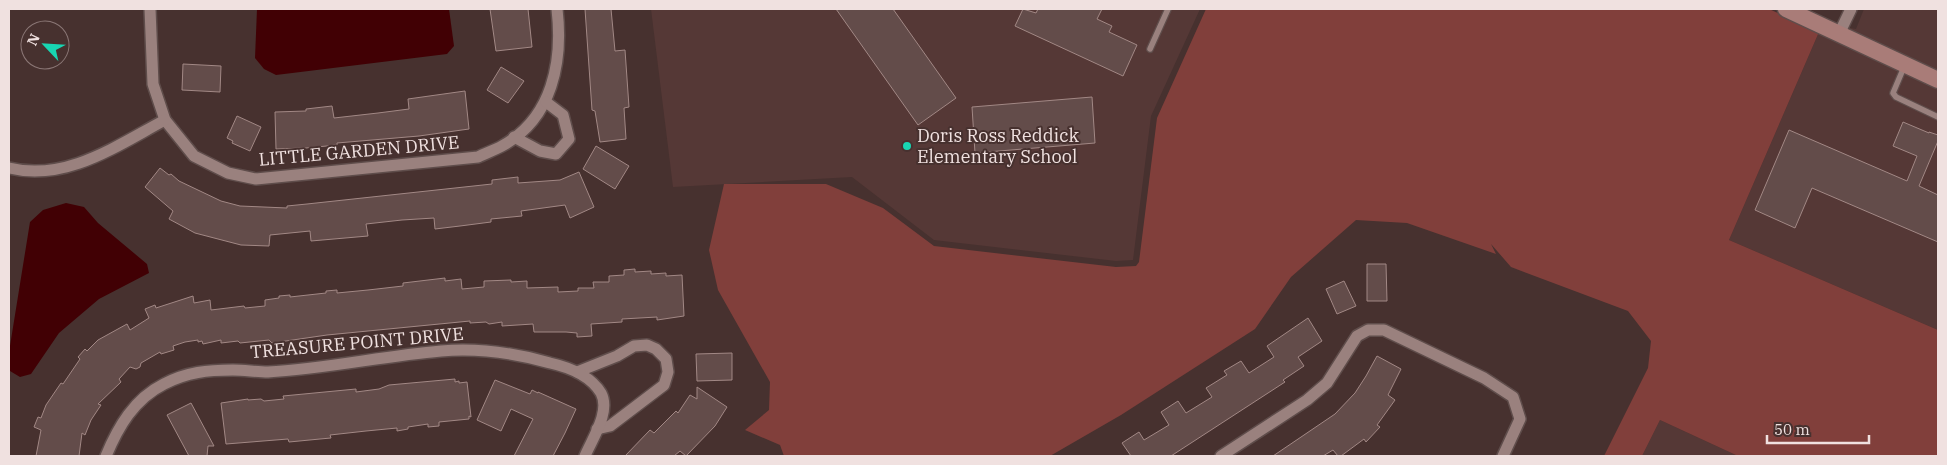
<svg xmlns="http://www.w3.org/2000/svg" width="1947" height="465" font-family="'IBM Plex Serif',serif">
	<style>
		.built { fill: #553836 }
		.green { fill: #813f3b }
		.water { fill: #410004 }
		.building { fill: #634c4a; stroke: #a28885 }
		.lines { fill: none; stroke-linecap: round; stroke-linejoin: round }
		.lane-casing { stroke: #5f4d4b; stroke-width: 8 }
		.street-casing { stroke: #5f4d4b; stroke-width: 14 }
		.secondary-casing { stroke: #5f4d4b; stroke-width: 19 }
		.lane { stroke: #9a817e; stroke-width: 5.5 }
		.street { stroke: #9a817e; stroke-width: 11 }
		.secondary { stroke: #a97c78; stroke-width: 16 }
		.poi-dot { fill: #18d5b2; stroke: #47312f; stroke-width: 2 }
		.labels { text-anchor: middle; stroke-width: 4; stroke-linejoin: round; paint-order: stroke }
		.poi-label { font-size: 18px; fill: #f0e1e0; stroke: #47312f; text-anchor: start }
		.street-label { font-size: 18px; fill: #f0e1e0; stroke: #47312f }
	</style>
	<rect width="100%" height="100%" fill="#47312f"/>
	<g class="built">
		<polygon points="651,9 1200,9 1151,116 1133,260 1116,261 934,240 852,177 673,187"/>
		<polygon points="1864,9 1938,9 1938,73 1849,31 1850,28 1856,29"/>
		<polygon points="1819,32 1938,88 1938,330 1729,240"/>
		<polygon points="1660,420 1738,456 1642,456"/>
	</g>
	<polygon class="green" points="1206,9 1769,9 1819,32 1729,240 1938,330 1938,456 1738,456 1660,420 1642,456 1604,456 1648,368 1651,341 1628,311 1511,267 1491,244 1496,254 1407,223 1356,220 1291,277 1255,329 1121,415 1050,456 784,456 780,445 745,430 769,410 770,382 718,290 709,250 724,184 826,184 883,208 934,246 1116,267 1136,266 1139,262 1157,118"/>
	<g class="water">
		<polygon points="257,9 449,9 454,46 447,54 276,75 264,69 255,58"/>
		<polygon points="66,203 84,207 98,223 147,264 149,273 99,299 59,333 31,374 20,377 10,371 9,352 30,222 43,210"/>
	</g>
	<g class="building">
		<polygon points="490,9 528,9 532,47 496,51"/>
		<polygon points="585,9 611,9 615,51 625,50 629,107 624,108 626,139 600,142 595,111 592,110"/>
		<polygon points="836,9 893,9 956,98 918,125"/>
		<polygon points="1023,9 1036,13 1038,9 1102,9 1097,19 1112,26 1109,32 1137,45 1123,76 1015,26"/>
		<polygon points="183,64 221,66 220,92 182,90"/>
		<polygon points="501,67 524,81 508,103 487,90"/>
		<polygon points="465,91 469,129 419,136 337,143 337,145 306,148 276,149 275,112 306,111 306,109 332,106 334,118 378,113 409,109 408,99"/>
		<polygon points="1092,97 1095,143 975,153 972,107"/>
		<polygon points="237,116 261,127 250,151 232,143 233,141 227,138"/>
		<polygon points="1903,122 1929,133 1929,132 1938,135 1938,141 1919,186 1938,195 1938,242 1812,188 1795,228 1755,210 1789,130 1907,181 1917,156 1893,146"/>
		<polygon points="596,146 629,166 615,189 583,169"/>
		<polygon points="160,168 169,175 171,174 179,181 221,201 240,206 287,208 287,206 307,204 492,184 492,180 518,177 518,183 560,180 579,172 594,207 570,218 565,205 521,211 522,216 491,219 491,222 460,226 435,229 434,218 402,220 366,224 368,236 311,241 310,231 270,235 269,246 241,245 195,233 169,219 173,211 145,187"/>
		<polygon points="1367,264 1386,264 1387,301 1367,301"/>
		<polygon points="635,269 635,272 651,271 651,274 666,273 666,276 682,275 684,316 657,320 657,317 622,319 622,322 591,324 592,336 577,337 577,333 566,332 534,332 533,324 502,326 502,322 489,324 486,322 470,323 470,321 327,335 272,343 269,340 240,343 238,341 221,343 221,340 203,344 202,341 198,342 198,340 185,342 173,346 174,350 161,354 160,352 141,363 140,367 136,369 130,367 119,379 121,382 98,404 101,405 91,420 85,435 82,433 79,456 36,456 41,430 34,427 38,417 41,418 46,405 61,383 63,384 80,359 78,357 85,349 87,351 98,340 127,324 130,330 149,318 145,309 155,305 156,308 193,296 194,303 210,300 211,310 244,306 245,308 265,306 265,300 279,298 279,296 290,295 290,297 326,293 326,291 337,290 337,293 368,290 403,286 403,283 445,278 445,281 461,279 462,289 484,287 484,281 511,280 511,282 527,281 527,288 558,287 558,292 578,291 578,288 594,288 593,282 609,282 609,276 624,275 624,270"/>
		<polygon points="1344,281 1356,306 1337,314 1326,289"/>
		<polygon points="1308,318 1322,341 1298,357 1304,366 1283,380 1285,382 1171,456 1131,456 1122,443 1139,432 1144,440 1169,425 1161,412 1178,401 1186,413 1212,397 1206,388 1227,375 1224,371 1241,361 1249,373 1274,357 1267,346"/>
		<polygon points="732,353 732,380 697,381 696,354"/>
		<polygon points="1377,356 1401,369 1388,395 1395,400 1377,425 1380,427 1366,442 1364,439 1341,456 1338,456 1333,450 1323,456 1273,456 1335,414 1355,393 1366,376"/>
		<polygon points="455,379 455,382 459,381 459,383 467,382 471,417 469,416 469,419 439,422 439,426 428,427 428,424 408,427 408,429 397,431 397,428 366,431 330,435 331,438 320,439 289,442 288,439 226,444 221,403 248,399 248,400 261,399 264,401 284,399 283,396 356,389 356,392 379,389 389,385"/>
		<polygon points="495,380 530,394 532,390 538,393 538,392 576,409 565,433 553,456 514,456 533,419 511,409 501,431 477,420"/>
		<polygon points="697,387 727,407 715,426 686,456 680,451 674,456 625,456 650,430 654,433 676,411 678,413 690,395 697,399"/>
		<polygon points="191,403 214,446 208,446 207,456 189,456 167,415"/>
	</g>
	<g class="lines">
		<g class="lane-casing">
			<g id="lane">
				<polyline points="1150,49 1168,9"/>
				<polyline points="1904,67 1893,93 1896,97 1938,117"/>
			</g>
		</g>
		<g class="street-casing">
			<g id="street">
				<path d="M150 9 153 84 165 120 194 156 228 173 256 179 478 157C486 153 495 150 502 146 553 118 563 61 557 9"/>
				<polyline points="1839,34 1851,9"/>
				<polyline points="514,137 540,151 556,154 569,139 563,115 546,102"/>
				<path d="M9 168C66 182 116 146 165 120"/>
				<polyline points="577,372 617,356 634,346 647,345 656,349 666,359 668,372 664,385 610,426 597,429"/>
				<path d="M106 456C118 427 134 399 164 384 187 372 208 370 233 370 245 370 256 372 268 372 325 369 383 356 441 351 477 348 515 353 550 363 568 367 590 375 601 393 611 412 592 439 585 456"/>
				<polyline points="1221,456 1307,400 1327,383 1357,336 1368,330 1384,330 1484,378 1513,397 1520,419 1503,456"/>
			</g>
		</g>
		<g class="secondary-casing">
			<polyline id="secondary" points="1786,9 1938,80"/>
		</g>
		<use href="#lane" class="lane"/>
		<use href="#street" class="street"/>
		<use href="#secondary" class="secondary"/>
	</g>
	<circle class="poi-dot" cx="907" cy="146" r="5"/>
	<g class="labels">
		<g class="poi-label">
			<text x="917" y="142">Doris Ross Reddick<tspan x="917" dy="21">Elementary School</tspan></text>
		</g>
		<g class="street-label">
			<text transform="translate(359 151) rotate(-5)" y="6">LITTLE GARDEN DRIVE</text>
			<text transform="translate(357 343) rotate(-5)" y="6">TREASURE POINT DRIVE</text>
		</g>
	</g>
	<rect width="1947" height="465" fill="none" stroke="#f0e1e0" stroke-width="20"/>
	<g transform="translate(45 45) rotate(295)"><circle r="24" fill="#47312f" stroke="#8b7776"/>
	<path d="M0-4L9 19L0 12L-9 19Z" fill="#18d5b2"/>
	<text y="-8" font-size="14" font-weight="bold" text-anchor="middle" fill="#f0e1e0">N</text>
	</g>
	<path d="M1767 435v8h102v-8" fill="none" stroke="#f0e1e0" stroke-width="2.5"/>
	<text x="1774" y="435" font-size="15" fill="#f0e1e0" stroke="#47312f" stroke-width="4" paint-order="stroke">50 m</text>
</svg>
